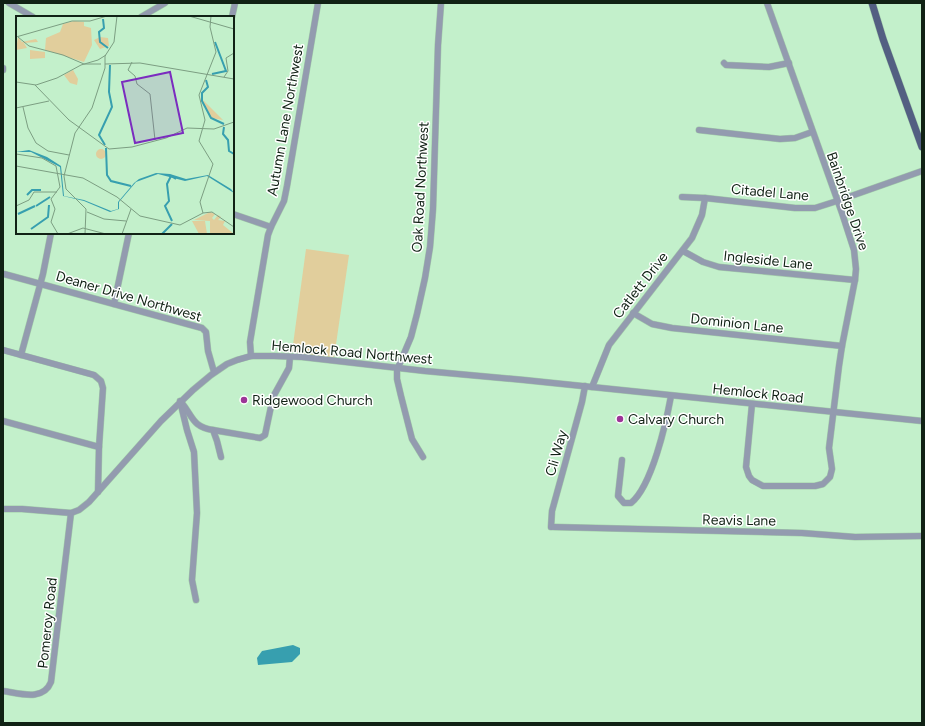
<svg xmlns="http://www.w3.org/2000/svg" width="925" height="726" font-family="Figtree,sans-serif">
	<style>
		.green { fill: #e1ce9c }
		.water { fill: #379faf }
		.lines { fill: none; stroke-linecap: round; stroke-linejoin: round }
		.minor-casing { stroke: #a3cbaa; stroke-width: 7 }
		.major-casing { stroke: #a3cbaa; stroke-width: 8 }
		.minor { stroke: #939baf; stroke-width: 6 }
		.major { stroke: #535f82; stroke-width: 7 }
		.poi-dot { fill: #9c3497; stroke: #fff; stroke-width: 1.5 }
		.labels { text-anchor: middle; stroke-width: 3; stroke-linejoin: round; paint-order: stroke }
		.street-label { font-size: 14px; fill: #112215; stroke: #fff }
		.poi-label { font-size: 14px; fill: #112215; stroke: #fff; text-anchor: start }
		.inset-river { fill: none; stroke: #379faf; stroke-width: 2 }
		.inset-road { fill: none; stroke: #7c9e82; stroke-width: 1 }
		.view { fill: #7b2cbf; fill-opacity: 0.15; stroke: #7b2cbf; stroke-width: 2 }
		.inset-edge { fill: none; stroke: #112215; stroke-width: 2 }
	</style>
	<rect width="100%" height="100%" fill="#c3f0cb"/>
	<polygon class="green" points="306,249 349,255 334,358 292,352"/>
	<polygon class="water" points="293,645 300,648 300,654 292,662 258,665 257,658 262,651"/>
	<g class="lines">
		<g class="minor-casing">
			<g id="minor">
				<polyline points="9,3 33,17"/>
				<polyline points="141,17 165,3"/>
				<polyline points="232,17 235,3"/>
				<polyline points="724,63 726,65 769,67 789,63"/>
				<polyline points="3,70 3,68"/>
				<polyline points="699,130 780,139 795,138 812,132"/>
				<polyline points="682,197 705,198 795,208 815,208 837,201 922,171"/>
				<polyline points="233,214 271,227"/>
				<polyline points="683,251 703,262 719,267 855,280"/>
				<polyline points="4,274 202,328 206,332 208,351 214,372"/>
				<polyline points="114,304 129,233"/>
				<polyline points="633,313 652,324 672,328 842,346"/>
				<polyline points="3,350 94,375 101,381 103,388 99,447 98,492"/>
				<polyline points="21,355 43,274 51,233"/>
				<polyline points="251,356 250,342 268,235 271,227 284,201 287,186 318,3"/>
				<polyline points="592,387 609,345 692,238 702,215 705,198"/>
				<polyline points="180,401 187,430 194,452 197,513 192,580 196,600"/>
				<path d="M181 402C193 416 192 427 213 430L217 441 221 457"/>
				<polyline points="752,404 746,467 749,476 752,480 763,486 815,486 823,484 830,477 832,469 829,448 839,366 842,346 855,280 856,269 854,250 842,213 767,3"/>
				<polyline points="3,421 99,447"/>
				<polyline points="213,430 260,438 265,435 273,397 289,368 290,357"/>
				<polyline points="423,457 412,439 401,396 397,379 397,370 411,337 417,314 425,278 430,247 433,209 438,45 441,3"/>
				<path d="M622 460 618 496 624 503H631C652 486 666 423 671 396"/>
				<polyline points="3,509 22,509 71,513 79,510 89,502 161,421 193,390 211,375 227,364 237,360 251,356 274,356 302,357 425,371 524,380 922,421"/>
				<polyline points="551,527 552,511 582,402 585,386"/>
				<polyline points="554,527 802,533 855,537 922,536"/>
				<path d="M3 691C19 693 43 702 51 682L71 513"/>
			</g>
		</g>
		<g class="major-casing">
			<polyline id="major" points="872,3 883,39 922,147"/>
		</g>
		<use href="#minor" class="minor"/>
		<use href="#major" class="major"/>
	</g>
	<g class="poi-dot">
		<circle cx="244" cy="400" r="4"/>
		<circle cx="620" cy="419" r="4"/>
	</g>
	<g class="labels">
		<g class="street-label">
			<text transform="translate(285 120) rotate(-80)" y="5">Autumn Lane Northwest</text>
			<text transform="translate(420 187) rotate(-87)" y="5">Oak Road Northwest</text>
			<text transform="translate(770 192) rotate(5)" y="5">Citadel Lane</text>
			<text transform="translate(848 201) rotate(71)" y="5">Bainbridge Drive</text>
			<text transform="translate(768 260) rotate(6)" y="5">Ingleside Lane</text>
			<text transform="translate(640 285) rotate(-52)" y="5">Catlett Drive</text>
			<text transform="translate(129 296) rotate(16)" y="5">Deaner Drive Northwest</text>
			<text transform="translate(737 323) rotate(6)" y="5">Dominion Lane</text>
			<text transform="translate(352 352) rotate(5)" y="5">Hemlock Road Northwest</text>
			<text transform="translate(758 393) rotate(6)" y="5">Hemlock Road</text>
			<text transform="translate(556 453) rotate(-74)" y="5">Cli Way</text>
			<text transform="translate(739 520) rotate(1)" y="5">Reavis Lane</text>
			<text transform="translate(47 623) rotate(-84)" y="5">Pomeroy Road</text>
		</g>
		<g class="poi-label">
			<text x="252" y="405">Ridgewood Church</text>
			<text x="628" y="424">Calvary Church</text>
		</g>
	</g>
	<g transform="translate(16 16)">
		<rect width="218" height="218" fill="#c3f0cb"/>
		<path d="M58 5 68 6V10L75 12 76 29 68 46 29 34 30 22 44 16 47 8ZM2 21 6 26 20 23 22 26 8 27 11 32 0 34ZM84 21 92 22 93 30 84 33 78 24ZM14 34 29 36V42L14 43ZM57 54 62 63 61 69 54 67 48 59ZM186 83 207 104 195 102ZM80 138a5 5 0 1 1 10 0a5 5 0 1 1-10 0ZM194 196 199 198 196 202 198 204 202 199 205 201 202 204 209 205 207 209 218 218H194V205L178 204ZM176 205H189L191 218H183Z" fill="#e1ce9c"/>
		<path d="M13 134 31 141 45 150 48 180 68 184 95 195 102 193V186L118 167 123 163 140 157 154 158 170 163 192 159 215 173 218 177 191 160 169 165 142 158 120 166 103 186V193L94 196 68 185 47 180 44 151 15 136H0Z" fill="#379faf"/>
		<path class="inset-river" d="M87 3 88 12 83 16 84 26 92 32M196 58 210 55 199 26M190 64 192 71 186 77V85L195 102 208 108M208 111 207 118 212 124 213 135 218 138M89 129 83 119 96 91 93 76 94 49M90 132 91 159 95 165 115 170M11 179 16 174H25M20 190 34 181M2 198 19 190M156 205 149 190 153 185 151 168 155 160 160 163M15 213 32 201 33 189M146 218 156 208"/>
		<path class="inset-road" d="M173 0 218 13M0 21 56 5H74L91 0M2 21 13 30 47 39 68 48M116 46 112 54 119 60 121 68 134 78 139 124M68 48H85M89 48 124 47 218 63M208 61 212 55 210 42 218 37M0 66 20 69 41 62 65 49 82 44 90 39M19 69 53 104 93 133 116 131 150 122 171 112 198 113M7 91 12 112 20 127 32 135 53 139M0 92 33 85M198 113 218 106M0 138 26 142 40 150 44 171 35 183 39 193 35 206 42 218M0 150 67 162 101 181 124 200 164 209 187 197 196 196 218 211M0 190 13 184 18 176H41M71 196 88 203 110 205M187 197 184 186 197 148 183 125 189 104 183 79 200 36 194 11 195 0M51 218 67 212 90 218M69 218 70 193 50 173 48 160 59 117 76 92 89 52V40L98 26 101 0M106 218 115 193"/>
		<path class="view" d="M154 56 167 117 119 127 106 66Z"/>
		<rect width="218" height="218" class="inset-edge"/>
	</g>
	<rect width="925" height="726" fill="none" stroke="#112215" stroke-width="8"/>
</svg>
